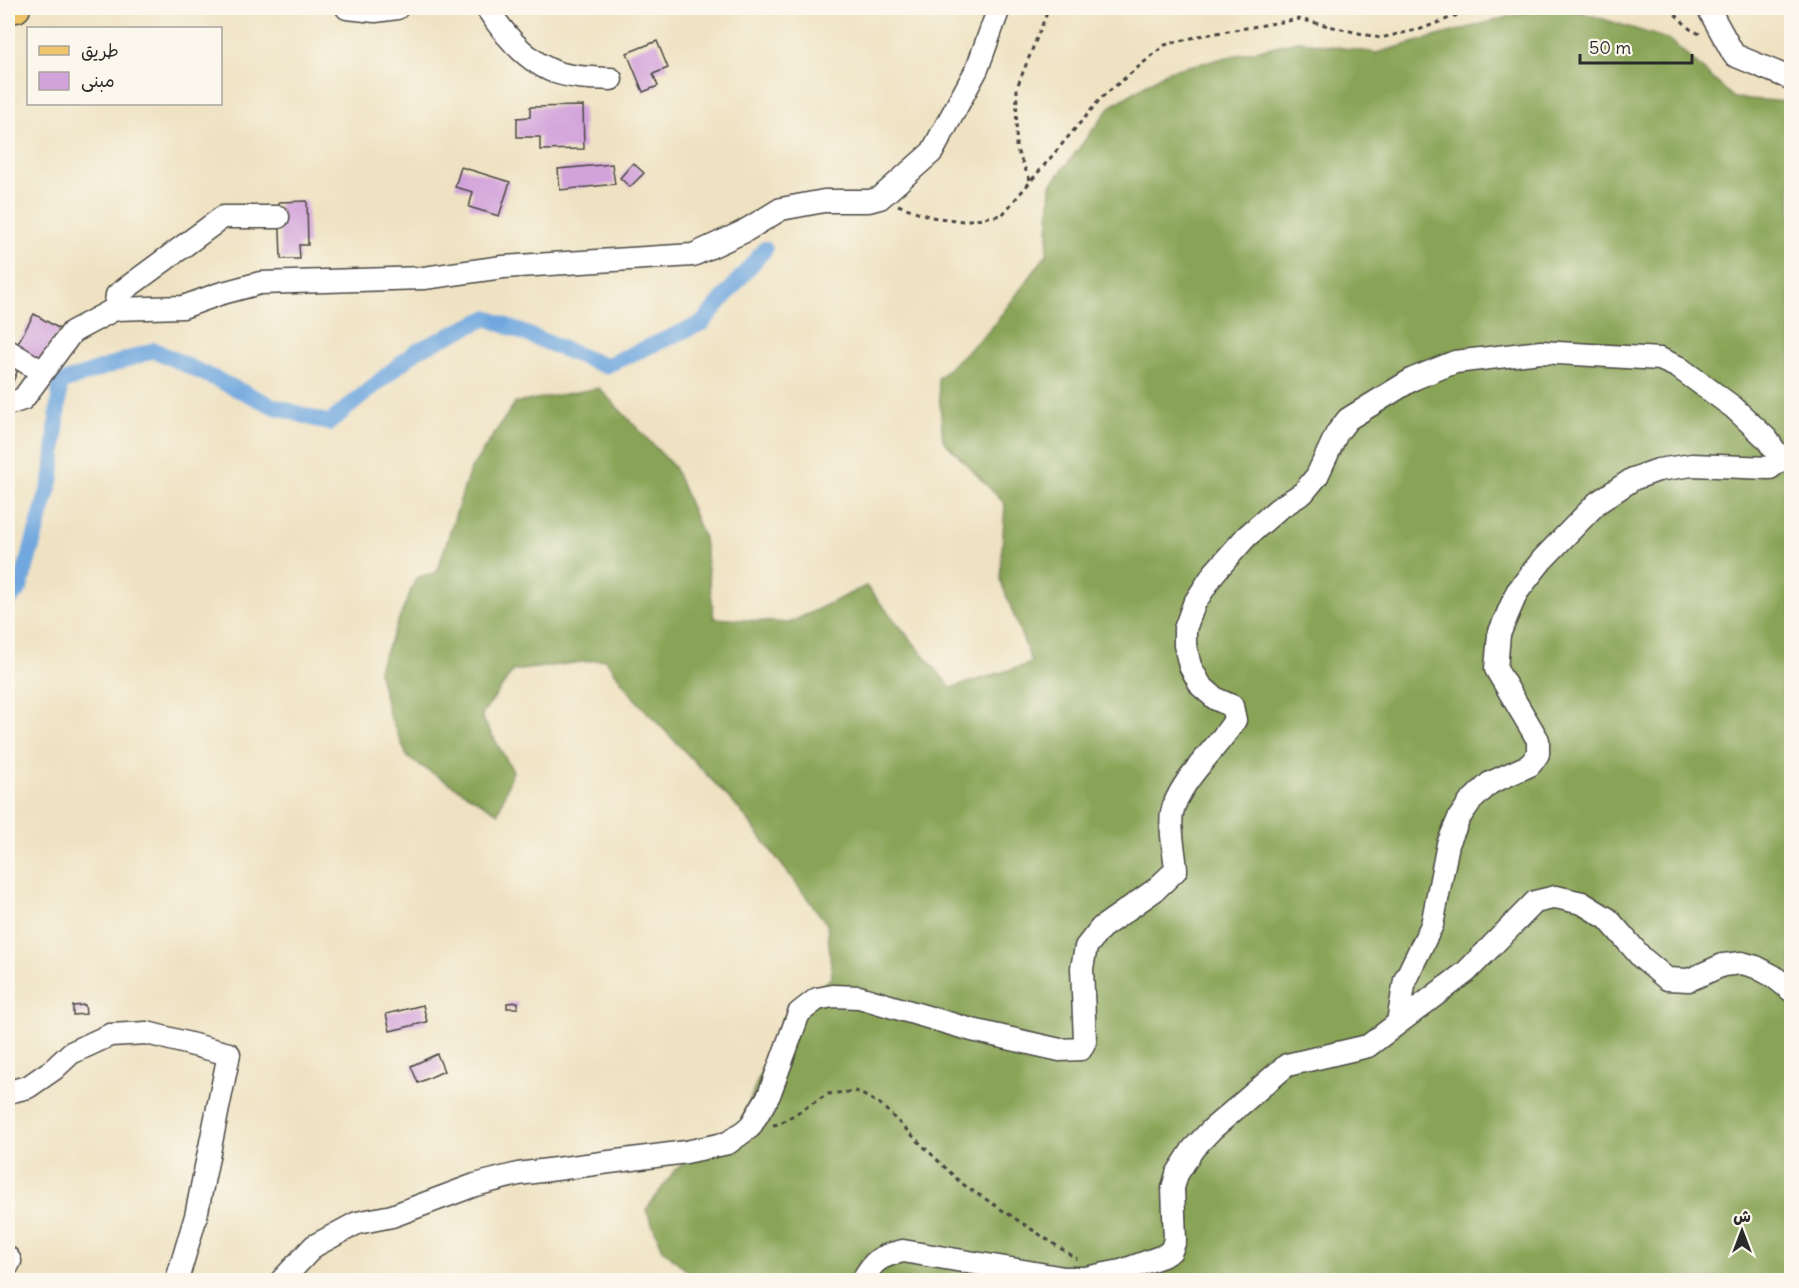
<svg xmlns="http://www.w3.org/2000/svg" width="1799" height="1288" font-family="Delius,'Playpen Sans Arabic',sans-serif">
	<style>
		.forest { fill: #89a456; stroke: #5a6840; stroke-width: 1.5 }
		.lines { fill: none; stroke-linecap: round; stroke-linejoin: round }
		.canal { stroke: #70a7de; stroke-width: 16 }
		.building { fill: #d2a2da }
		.minor-casing { stroke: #484642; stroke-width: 25 }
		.major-casing { stroke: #484642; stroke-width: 31 }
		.path { stroke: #484642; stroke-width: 3; stroke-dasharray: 4.5 4.5; stroke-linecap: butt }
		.minor { stroke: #fff; stroke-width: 22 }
		.major { stroke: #eec569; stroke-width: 28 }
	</style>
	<rect width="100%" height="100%" fill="#fbf7ec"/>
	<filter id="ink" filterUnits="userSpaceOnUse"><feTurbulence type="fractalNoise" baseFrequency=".0167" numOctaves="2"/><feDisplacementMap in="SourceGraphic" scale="12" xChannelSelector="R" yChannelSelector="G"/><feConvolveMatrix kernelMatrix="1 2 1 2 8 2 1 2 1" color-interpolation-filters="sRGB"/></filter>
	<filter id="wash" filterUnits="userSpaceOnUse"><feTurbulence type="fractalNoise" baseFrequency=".008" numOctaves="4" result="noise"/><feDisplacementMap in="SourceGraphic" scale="24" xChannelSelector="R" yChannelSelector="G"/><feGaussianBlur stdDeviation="1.35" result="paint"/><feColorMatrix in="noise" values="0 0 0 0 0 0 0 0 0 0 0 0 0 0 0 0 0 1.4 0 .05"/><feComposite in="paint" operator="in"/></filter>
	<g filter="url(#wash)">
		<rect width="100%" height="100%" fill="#efe2c2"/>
		<polygon class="forest" points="1540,8 1568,8 1670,40 1734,98 1791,102 1791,1280 697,1280 663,1249 646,1210 675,1170 742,1120 782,1019 832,977 827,924 740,810 635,699 605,659 513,671 481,716 513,771 498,813 408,758 388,711 378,670 416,578 437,572 470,470 515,403 599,388 674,467 704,539 714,618 789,623 866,586 951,688 1032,663 1000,579 1005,504 943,440 938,378 990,330 1047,254 1051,185 1110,107 1168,71 1298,41 1376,53"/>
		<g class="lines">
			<polyline class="canal" points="8,601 20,588 52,477 60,383 154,350 273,406 329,423 416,351 487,318 605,366 702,323 765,249"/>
		</g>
		<g id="blocks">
			<g class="building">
				<polygon points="657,41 668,68 653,74 658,86 643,92 627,53"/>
				<polygon points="583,106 584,149 540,150 540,137 517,137 517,118 530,117 530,107"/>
				<polygon points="633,163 644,173 630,187 620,178"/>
				<polygon points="612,164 615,184 560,190 558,169"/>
				<polygon points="461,167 510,182 499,216 469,207 473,192 455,187"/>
				<polygon points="307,201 308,245 299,245 300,259 281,259 279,202"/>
				<polygon points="34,314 60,329 42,360 13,352"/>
				<polygon points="8,362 19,367 8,394"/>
				<polygon points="518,1002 518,1008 507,1008 507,1003"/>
				<polygon points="85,1005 86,1014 73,1015 73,1006"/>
				<polygon points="423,1005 427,1022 390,1031 386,1014"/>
				<polygon points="437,1054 444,1071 418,1083 411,1066"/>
			</g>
		</g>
	</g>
	<g filter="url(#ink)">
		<use href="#blocks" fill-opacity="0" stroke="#484642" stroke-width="1.5"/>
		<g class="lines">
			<g class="minor-casing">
				<g id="minor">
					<polyline points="347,8 375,11 397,8"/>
					<path d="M487 8C503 33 526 61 555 72 573 78 592 78 611 79"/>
					<polyline points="1708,8 1734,55 1792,79"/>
					<polyline points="115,309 117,295 223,217 278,217"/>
					<polyline points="8,351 41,371"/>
					<polyline points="8,404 23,399 72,332 115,309 183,307 219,294 260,283 424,278 503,267 693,255 743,232 781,209 824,201 869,201 880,198 932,152 977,69 999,8"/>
					<polyline points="8,1092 28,1087 54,1069 71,1053 110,1035 147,1033 229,1054 196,1216 177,1280"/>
					<polyline points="8,1258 10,1261 8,1265"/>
					<path d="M282 1280 314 1246 357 1223 392 1216 475 1185 518 1174 686 1152 728 1143 750 1127 769 1095 799 1013 817 999 833 996 859 997 972 1030 1060 1050 1081 1049 1085 1041 1082 968 1086 947 1101 928 1155 890 1176 870C1175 854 1169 828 1172 813 1178 782 1217 749 1235 720L1232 706 1216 699 1201 686 1190 666 1185 645V629L1194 604 1214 573 1246 537 1278 509 1303 493 1317 476 1337 433 1348 419 1413 379 1455 362 1541 352 1660 359 1678 367 1733 407 1767 439 1777 454 1778 462 1770 468 1692 465 1658 470 1633 479 1597 503 1542 560 1517 592 1499 634 1496 669 1538 740V754L1530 765 1490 783 1470 802 1459 818 1448 844 1432 925 1405 980 1398 1022"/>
					<path d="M863 1280C873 1260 881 1256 903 1251L1064 1278H1085L1121 1271 1163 1256 1171 1251 1175 1240 1173 1188 1177 1174 1193 1149 1212 1129 1287 1065 1368 1046 1466 972 1535 902 1556 897 1582 903 1608 919 1642 958 1667 979 1689 980 1723 965 1742 963 1756 967 1773 976 1792 991"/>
				</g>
			</g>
			<g class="major-casing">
				<polyline id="major" points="8,8 16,8"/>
			</g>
			<g class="path">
				<polyline points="1669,8 1690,29 1702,35"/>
				<polyline points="1030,180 1016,148 1017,87 1049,8"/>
				<polyline points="898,205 931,217 963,221 1002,215 1102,97 1165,45 1199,36 1299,19 1380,38 1421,29 1476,8"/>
				<polyline points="773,1125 779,1124 828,1094 856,1091 880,1104 961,1183 1077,1259"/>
			</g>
			<use href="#minor" class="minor"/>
			<use href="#major" class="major"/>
		</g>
	</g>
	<rect width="1799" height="1288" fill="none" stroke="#fbf7ec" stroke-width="30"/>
	<rect x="27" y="27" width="195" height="78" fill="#fbf7ec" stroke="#a8a59f" stroke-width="1.5"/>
	<rect x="39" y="46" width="30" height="9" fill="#eec569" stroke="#a8a59f" stroke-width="1.5"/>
	<text x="81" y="57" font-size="18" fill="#2b2b2b">طريق</text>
	<rect x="39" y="72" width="30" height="18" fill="#d2a2da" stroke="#a8a59f" stroke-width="1.5"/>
	<text x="81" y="87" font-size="18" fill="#2b2b2b">مبنى</text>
	<g transform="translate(1742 1231)" stroke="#fbf7ec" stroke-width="4.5" paint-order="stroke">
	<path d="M0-4.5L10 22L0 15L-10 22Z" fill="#2b2b2b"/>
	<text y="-9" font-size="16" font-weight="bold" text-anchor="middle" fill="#2b2b2b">ش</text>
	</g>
	<path d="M1580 54v9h112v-9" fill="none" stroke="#2b2b2b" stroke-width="3"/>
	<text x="1589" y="54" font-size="18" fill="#2b2b2b" stroke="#fbf7ec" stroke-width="4.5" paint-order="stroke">50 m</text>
</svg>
